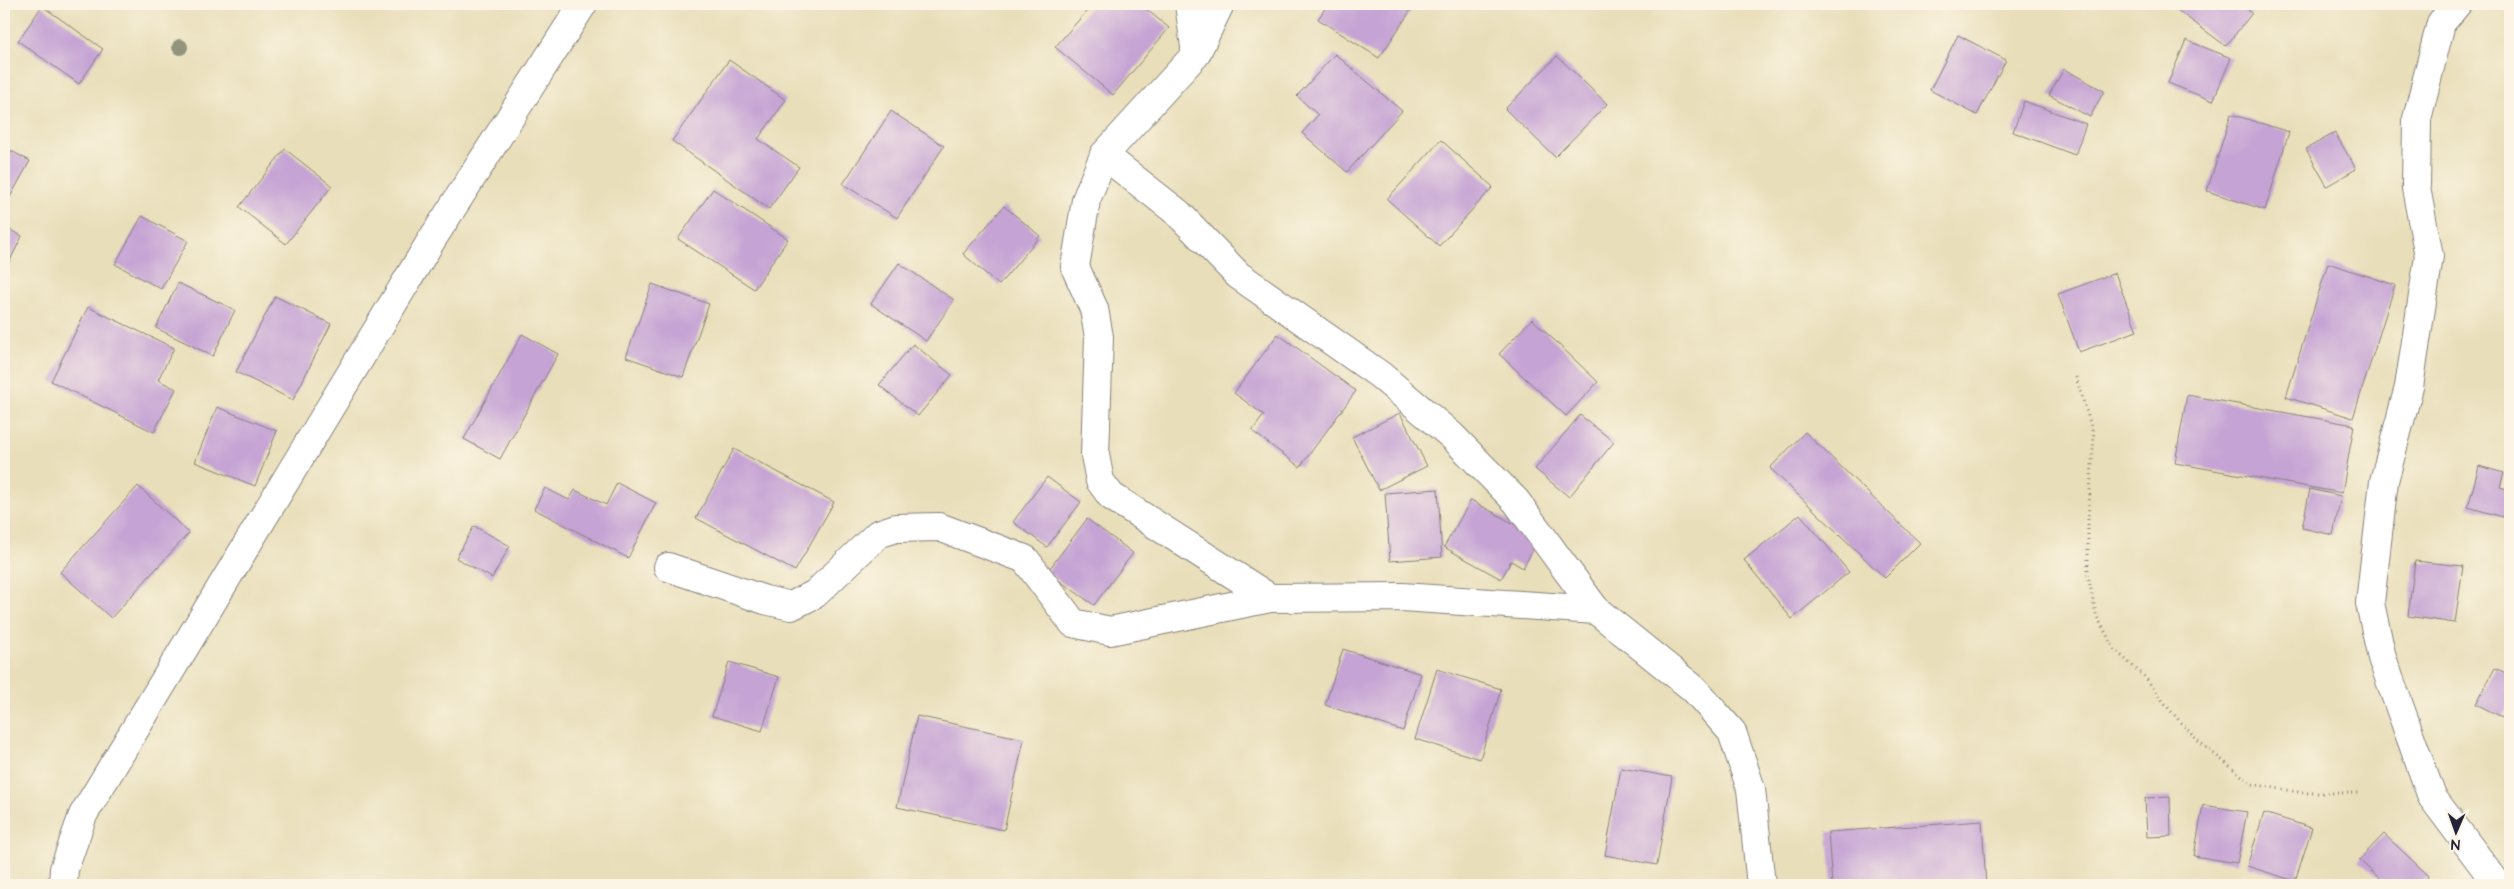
<svg xmlns="http://www.w3.org/2000/svg" width="2514" height="889" font-family="'Architects Daughter',sans-serif">
	<style>
		.building { fill: #c5a3d4 }
		.lines { fill: none; stroke-linecap: round; stroke-linejoin: round }
		.street-casing { stroke: #85807a; stroke-width: 30 }
		.path { stroke: #85807a; stroke-width: 3; stroke-dasharray: 1 4; stroke-linecap: butt }
		.street { stroke: #fff; stroke-width: 28 }
		.tree { fill: #93947e }
	</style>
	<rect width="100%" height="100%" fill="#fcf5e5"/>
	<filter id="ink" filterUnits="userSpaceOnUse"><feTurbulence type="fractalNoise" baseFrequency=".02" numOctaves="2"/><feDisplacementMap in="SourceGraphic" scale="10" xChannelSelector="R" yChannelSelector="G"/><feConvolveMatrix kernelMatrix="1 2 1 2 8 2 1 2 1" color-interpolation-filters="sRGB"/></filter>
	<filter id="wash" filterUnits="userSpaceOnUse"><feTurbulence type="fractalNoise" baseFrequency=".0096" numOctaves="4" result="noise"/><feDisplacementMap in="SourceGraphic" scale="20" xChannelSelector="R" yChannelSelector="G"/><feGaussianBlur stdDeviation="1.12" result="paint"/><feColorMatrix in="noise" values="0 0 0 0 0 0 0 0 0 0 0 0 0 0 0 0 0 1.4 0 .05"/><feComposite in="paint" operator="in"/></filter>
	<g filter="url(#wash)">
		<rect width="100%" height="100%" fill="#e8deb9"/>
		<g id="blocks">
			<g class="building">
				<polygon points="1093,4 1140,4 1169,28 1113,95 1055,47"/>
				<polygon points="1328,4 1415,4 1379,58 1318,19"/>
				<polygon points="2169,4 2240,4 2252,13 2226,46"/>
				<polygon points="42,6 103,49 79,84 18,41"/>
				<polygon points="1958,35 2006,60 1977,115 1930,90"/>
				<polygon points="2186,40 2231,58 2213,101 2168,83"/>
				<polygon points="1335,54 1402,111 1347,172 1302,133 1318,115 1297,96"/>
				<polygon points="1557,56 1607,104 1555,157 1505,109"/>
				<polygon points="729,60 786,100 758,139 799,167 769,209 672,141"/>
				<polygon points="2064,69 2104,91 2090,117 2049,95"/>
				<polygon points="2024,101 2086,124 2075,155 2013,132"/>
				<polygon points="891,111 944,146 897,218 843,184"/>
				<polygon points="2231,114 2289,132 2265,210 2207,191"/>
				<polygon points="2335,133 2356,169 2327,186 2306,149"/>
				<polygon points="1441,140 1493,187 1439,246 1387,199"/>
				<polygon points="4,147 30,161 8,201 4,199"/>
				<polygon points="285,149 332,186 286,244 239,207"/>
				<polygon points="713,189 788,239 754,289 678,239"/>
				<polygon points="1004,206 1040,236 999,285 963,254"/>
				<polygon points="142,216 188,241 161,289 115,264"/>
				<polygon points="4,227 22,236 4,273"/>
				<polygon points="899,263 954,300 926,341 871,304"/>
				<polygon points="2328,263 2395,285 2353,418 2286,397"/>
				<polygon points="2115,273 2137,331 2079,352 2058,294"/>
				<polygon points="178,283 235,310 213,356 156,328"/>
				<polygon points="652,284 709,304 683,377 626,357"/>
				<polygon points="275,296 331,324 293,400 236,372"/>
				<polygon points="88,307 174,348 158,380 176,389 154,432 51,381"/>
				<polygon points="1532,319 1598,382 1566,416 1499,354"/>
				<polygon points="522,334 558,354 500,459 464,439"/>
				<polygon points="1278,334 1356,391 1300,467 1252,431 1264,415 1234,393"/>
				<polygon points="913,344 952,375 918,416 879,385"/>
				<polygon points="2187,395 2354,425 2342,493 2175,463"/>
				<polygon points="217,407 277,431 255,486 195,462"/>
				<polygon points="1400,413 1427,466 1379,490 1352,437"/>
				<polygon points="1580,415 1614,442 1569,497 1535,469"/>
				<polygon points="1805,432 1920,543 1885,578 1770,468"/>
				<polygon points="734,449 834,502 795,571 696,518"/>
				<polygon points="2479,466 2504,473 2500,487 2510,490 2510,519 2468,507"/>
				<polygon points="1047,477 1081,502 1047,547 1013,522"/>
				<polygon points="617,483 656,503 628,558 534,509 545,488 569,500 575,490 606,505"/>
				<polygon points="138,486 189,533 111,618 60,572"/>
				<polygon points="1438,489 1442,557 1390,561 1385,493"/>
				<polygon points="2310,489 2341,496 2333,535 2302,528"/>
				<polygon points="1471,500 1539,538 1523,568 1511,561 1501,579 1444,547"/>
				<polygon points="1800,514 1849,572 1792,619 1744,560"/>
				<polygon points="1087,519 1133,553 1094,605 1047,572"/>
				<polygon points="474,526 510,546 492,578 456,558"/>
				<polygon points="2415,561 2463,566 2455,623 2408,616"/>
				<polygon points="1343,649 1421,674 1403,731 1325,705"/>
				<polygon points="729,662 779,677 762,731 712,716"/>
				<polygon points="2495,668 2510,675 2510,702 2502,717 2476,704"/>
				<polygon points="1437,669 1501,689 1480,759 1415,739"/>
				<polygon points="917,716 1024,739 1004,830 897,807"/>
				<polygon points="1621,768 1672,777 1657,865 1605,855"/>
				<polygon points="2170,797 2171,836 2147,837 2145,798"/>
				<polygon points="2203,805 2247,812 2237,863 2194,856"/>
				<polygon points="2264,813 2312,828 2295,881 2247,866"/>
				<polygon points="1982,821 1986,885 1832,885 1828,832"/>
				<polygon points="2384,834 2429,876 2421,885 2387,885 2359,860"/>
			</g>
		</g>
	</g>
	<g filter="url(#ink)">
		<use href="#blocks" fill-opacity="0" stroke="#85807a" stroke-width="1"/>
		<g class="lines">
			<g class="street-casing">
				<g id="street">
					<polyline points="1189,4 1196,54"/>
					<polyline points="1220,4 1196,54 1104,155 1086,200 1075,267 1094,309 1099,337 1095,455 1100,481 1111,496 1270,598"/>
					<polyline points="2457,4 2441,23 2417,119 2416,188 2429,256 2409,387 2384,481 2370,603 2382,658 2432,797 2498,885"/>
					<polyline points="1104,155 1178,213 1238,275 1380,375 1452,436 1516,501 1596,610"/>
					<polyline points="668,567 765,600 791,606 815,594 878,534 896,528 939,527 1025,559 1073,623 1110,631 1270,598 1402,597 1596,610 1694,689 1732,732 1751,789 1761,885"/>
					<polyline points="63,885 64,869 83,815 431,241 583,4"/>
				</g>
			</g>
			<polyline class="path" points="2076,377 2094,436 2088,519 2088,575 2096,615 2115,650 2145,677 2169,709 2197,740 2252,784 2304,793 2359,793"/>
			<use href="#street" class="street"/>
		</g>
		<circle class="tree" cx="180" cy="47" r="8"/>
	</g>
	<rect width="2514" height="889" fill="none" stroke="#fcf5e5" stroke-width="20"/>
	<g transform="translate(2456 832) rotate(182)" stroke="#fcf5e5" stroke-width="4" paint-order="stroke">
	<path d="M0-4L9 19L0 12L-9 19Z" fill="#22223b"/>
	<text y="-8" font-size="14" font-weight="bold" text-anchor="middle" fill="#22223b">N</text>
	</g>
</svg>
